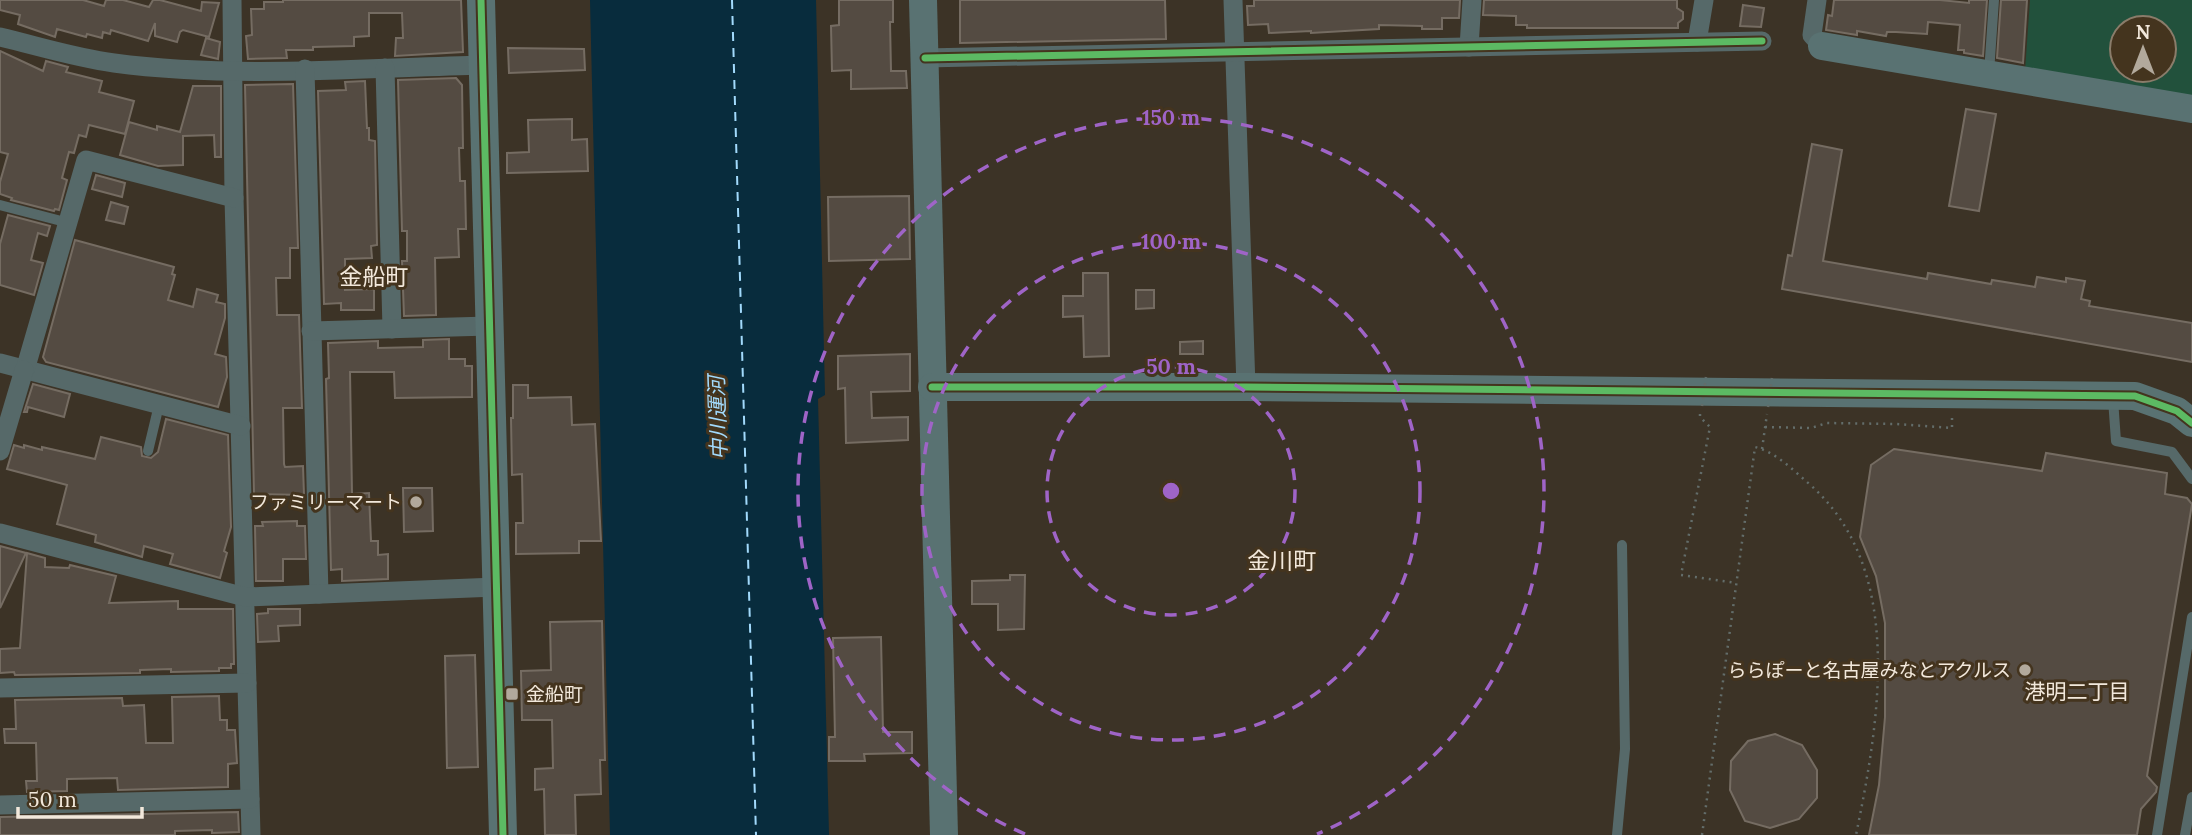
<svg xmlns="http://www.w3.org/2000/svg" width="2192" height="835" font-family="Lora,'Noto Sans JP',serif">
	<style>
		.green { fill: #22513c; fill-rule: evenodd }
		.water { fill: #082c3d }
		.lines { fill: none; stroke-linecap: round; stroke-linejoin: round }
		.ferry { stroke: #a2dafc; stroke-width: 2; stroke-dasharray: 9 7; stroke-linecap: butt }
		.building { fill: #544b42; stroke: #756c62; stroke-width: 2 }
		.path { stroke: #636d6a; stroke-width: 2.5; stroke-dasharray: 2 5; stroke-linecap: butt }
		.lane { stroke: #566969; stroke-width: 10 }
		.street { stroke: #566969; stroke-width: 19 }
		.secondary { stroke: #597272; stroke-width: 28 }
		.path-bridge { stroke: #636d6a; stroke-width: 2.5; stroke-dasharray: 2 5; stroke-linecap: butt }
		.cycleway-casing { stroke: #44341e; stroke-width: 11 }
		.cycleway { stroke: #5cba63; stroke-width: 7 }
		.ring { fill: none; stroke: #9f64c7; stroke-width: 3.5; stroke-dasharray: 12 9 }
		.poi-dot { fill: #b2a99c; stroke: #44341e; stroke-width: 2.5 }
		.labels { text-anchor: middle; stroke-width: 6; stroke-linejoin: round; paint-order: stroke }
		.poi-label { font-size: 19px; fill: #f2e8db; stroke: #44341e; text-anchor: end }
		.water-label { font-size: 21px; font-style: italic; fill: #a2dafc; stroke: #44341e }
		.neighbourhood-label { font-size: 21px; fill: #f2e8db; stroke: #44341e }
		.quarter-label { font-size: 23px; fill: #f2e8db; stroke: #44341e }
		.centre { fill: #9f64c7; stroke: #44341e; stroke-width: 3.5 }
		.ring-label { font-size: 21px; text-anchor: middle; font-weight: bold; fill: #9f64c7; stroke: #44341e; stroke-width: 6; stroke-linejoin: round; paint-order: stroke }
	</style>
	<rect width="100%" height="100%" fill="#3c3326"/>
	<path class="green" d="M2030 0H2192V101L2025 71ZM2122 28H2164V70H2122Z"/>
	<polygon class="water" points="590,0 816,0 825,395 818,399 829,835 610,835"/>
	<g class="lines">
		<polyline class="ferry" points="732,0 756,835"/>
	</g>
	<g class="building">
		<polygon points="0,0 83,0 104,6 106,0 123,0 149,7 153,0 160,0 201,11 202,2 219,3 209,37 183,30 180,32 177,42 155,36 155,23 148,41 111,30 110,34 103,32 102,38 87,34 86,37 57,29 55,37 18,24 20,15 0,10"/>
		<polygon points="283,0 461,0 463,52 395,56 396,38 403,38 402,13 369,13 369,36 354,37 354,46 313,47 313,50 286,50 287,58 248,59 246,36 252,35 251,9 264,9 264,2 283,2"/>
		<polygon points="839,0 893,0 893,22 890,22 891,71 906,71 907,88 851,89 851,70 832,71 831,26 839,25"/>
		<polygon points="960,0 1165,0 1166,39 960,43"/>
		<polygon points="1254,0 1460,0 1459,18 1442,18 1442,29 1422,29 1422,26 1379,25 1379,29 1311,33 1311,31 1269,33 1268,24 1248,25 1247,6 1254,6"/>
		<polygon points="1484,0 1677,0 1677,8 1683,12 1683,19 1678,23 1678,28 1527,28 1527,25 1516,25 1516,16 1483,15"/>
		<polygon points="1834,0 1940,0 1969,3 1969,0 1987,0 1983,56 1964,53 1964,50 1958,50 1960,25 1928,22 1927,34 1896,32 1887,32 1886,36 1857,31 1857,35 1826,30 1828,15 1832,16"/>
		<polygon points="2001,0 2027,0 2023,63 1997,58"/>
		<polygon points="1743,5 1764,8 1761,27 1740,26"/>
		<polygon points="206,38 220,42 218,59 201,55"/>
		<polygon points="508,48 584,49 585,70 509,73"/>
		<polygon points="0,51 43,71 46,61 68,67 66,72 102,81 99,92 134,101 125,134 89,125 86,137 79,135 74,153 69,152 62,178 67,180 59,210 55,209 54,211 11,200 12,198 0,194 0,182 8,154 0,152"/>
		<polygon points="456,78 462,85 463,148 459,148 460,181 465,181 466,229 458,229 459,257 435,258 436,315 404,316 402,261 407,261 407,231 402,231 398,80"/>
		<polygon points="365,81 367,128 369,128 369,140 375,141 377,245 371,246 372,258 345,259 345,290 374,289 374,310 341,310 341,303 324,304 318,91 346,90 345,82"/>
		<polygon points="293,84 298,248 290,248 290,278 276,278 277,315 299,315 302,408 283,408 284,464 285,467 303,466 304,495 254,494 245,85"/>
		<polygon points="193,86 221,86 221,157 215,157 214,135 183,136 183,165 158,166 120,155 129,122 157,130 157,126 180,132"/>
		<polygon points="1966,109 1996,114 1979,211 1949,206"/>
		<polygon points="572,119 572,140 587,139 588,171 507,173 507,153 529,152 528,120"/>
		<polygon points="1812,144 1842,150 1823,261 1927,279 1928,273 1991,284 1992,280 2035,287 2037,277 2066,282 2066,278 2085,281 2081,299 2090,301 2089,306 2192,323 2192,362 1782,289 1788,255 1792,256"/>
		<polygon points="96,175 125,183 122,197 92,189"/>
		<polygon points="909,196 910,259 829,261 828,197"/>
		<polygon points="111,202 128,207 124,224 106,220"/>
		<polygon points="8,215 50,226 47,236 38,233 31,260 43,263 34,295 0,285 0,244"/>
		<polygon points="75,240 174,267 172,274 175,275 168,300 193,307 197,289 218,295 216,302 225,304 225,318 215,354 226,357 227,377 218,407 46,362 43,357"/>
		<polygon points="1083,273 1108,273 1109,356 1084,357 1083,316 1063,317 1063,296 1083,296"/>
		<polygon points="1136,290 1154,290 1154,308 1136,309"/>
		<polygon points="449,339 449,359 465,359 465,366 472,366 472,397 395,398 394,372 350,372 352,494 369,493 371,541 378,541 378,555 388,554 388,579 342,581 342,569 331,570 326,379 329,378 328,343 378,341 378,348 423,347 423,340"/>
		<polygon points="1203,341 1203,354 1180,354 1180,342"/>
		<polygon points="910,354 910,391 871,392 872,418 908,417 908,440 846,443 845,388 838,389 838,356"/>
		<polygon points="33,384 70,394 64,417 28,407 27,412 24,412"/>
		<polygon points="513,385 528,385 528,398 571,397 572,425 595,424 601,541 579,541 579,553 516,554 516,523 523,523 522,474 512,475 511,418 513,418"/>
		<polygon points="166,419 228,435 231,527 224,551 227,553 220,578 170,564 173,554 144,546 142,557 95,542 96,535 57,524 67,485 7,469 14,445 24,448 24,445 42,450 42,447 95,459 101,437 141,447 142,456 151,458 158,452"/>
		<polygon points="1894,449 2042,471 2046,453 2167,473 2165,494 2187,498 2192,504 2147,776 2157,787 2156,792 2141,809 2137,835 1869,835 1879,785 1885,717 1885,623 1876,576 1860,537 1871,465"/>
		<polygon points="403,488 432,488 433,531 404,532"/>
		<polygon points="297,521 297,526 305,526 306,559 283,559 283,581 256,581 255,526 263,526 262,522"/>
		<polygon points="0,546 26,553 0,608"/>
		<polygon points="27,553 45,558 45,567 69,568 70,565 116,576 109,603 178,601 178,609 233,609 234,664 231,664 231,668 219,668 219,671 171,672 171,669 140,670 140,673 15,675 14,672 0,673 0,649 20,648"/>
		<polygon points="1010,575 1025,575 1024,629 998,630 998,604 972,604 972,581 1010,580"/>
		<polygon points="268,609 300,609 300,625 278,626 279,641 258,642 257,614 268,613"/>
		<polygon points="602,621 605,760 600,760 601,794 575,795 576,835 545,835 544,789 535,790 535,769 553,768 552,720 522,720 521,671 551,670 550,622"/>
		<polygon points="881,637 883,732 912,732 912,753 864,754 865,761 829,761 829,737 835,737 833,638"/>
		<polygon points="475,655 478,767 447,768 445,656"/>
		<polygon points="219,696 220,720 227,720 227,730 235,730 237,763 228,764 228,787 118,790 117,778 67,779 67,791 27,792 26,781 37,781 36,743 5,743 4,729 16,729 15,700 122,698 123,706 144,705 146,743 173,743 172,697"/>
		<polygon points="1775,734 1802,745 1817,770 1817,798 1799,819 1770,828 1745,821 1730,790 1731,761 1748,741"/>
		<polygon points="238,812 239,832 212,833 212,830 175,831 175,835 0,835 0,817"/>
	</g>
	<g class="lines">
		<g class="path">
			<polyline points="1700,414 1700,417 1710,427 1681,575 1736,583"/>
			<polyline points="1765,427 1811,428 1827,423 1896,424 1952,428 1952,416"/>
			<polyline points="1762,449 1767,414"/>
			<path d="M1702 835 1755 447C1775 452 1792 469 1807 482 1907 567 1879 722 1856 835"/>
		</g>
		<g class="lane">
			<polyline points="1989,73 1994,0"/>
			<polyline points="0,205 69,223"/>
			<polyline points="2113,399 2116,441 2172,452 2192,479"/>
			<polyline points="148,451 159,405"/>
			<polyline points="1617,835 1625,749 1622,545"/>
			<polyline points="2157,835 2192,617"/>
			<polyline points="2185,835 2192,797"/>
		</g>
		<g class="street">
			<polyline points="232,0 234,198 251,835"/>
			<polyline points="1233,0 1246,387"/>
			<polyline points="1817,0 1812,35 1822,46"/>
			<path d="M0 37C38 46 76 58 114 63 233 79 363 68 483 65"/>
			<polyline points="1697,42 1704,0"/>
			<polyline points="1469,47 1472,0"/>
			<polyline points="925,58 1762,41"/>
			<polyline points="385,68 392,329"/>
			<polyline points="305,69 319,594"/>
			<polyline points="311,331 489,326"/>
			<polyline points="0,363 241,426"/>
			<polyline points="25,370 86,160 234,198"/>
			<polyline points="0,451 24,370"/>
			<polyline points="0,533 245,597 496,587"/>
			<polyline points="0,688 247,683"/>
			<polyline points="0,805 250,799"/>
		</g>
		<g class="secondary">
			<polyline points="481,0 503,835"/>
			<polyline points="923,0 944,835"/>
			<polyline points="1822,46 2192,109"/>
			<polyline points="932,387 1246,387 2135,396 2177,411 2192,423"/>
		</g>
		<g class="path-bridge">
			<polyline points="1702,406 1706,377"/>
			<polyline points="1768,407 1772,378"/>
		</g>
		<g class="cycleway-casing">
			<g id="cycleway">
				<polyline points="481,0 503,835"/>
				<polyline points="925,58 1762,41"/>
				<polyline points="932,387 1246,387 2135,396 2177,411 2192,423"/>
			</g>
		</g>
		<use href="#cycleway" class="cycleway"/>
	</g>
	<g class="ring">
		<circle cx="1171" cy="491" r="124"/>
		<circle cx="1171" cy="491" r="249"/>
		<path d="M1025 834A373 373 0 1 1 1317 834"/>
	</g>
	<g class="poi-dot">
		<circle cx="416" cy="502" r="7"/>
		<circle cx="2025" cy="670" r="7"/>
		<rect x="505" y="687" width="14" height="14" rx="3.5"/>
	</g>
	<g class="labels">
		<g class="poi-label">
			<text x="402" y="509">ファミリーマート</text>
			<text x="2011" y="677">ららぽーと名古屋みなとアクルス</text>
			<text x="526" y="701" text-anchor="start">金船町</text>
		</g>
		<g class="water-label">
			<text transform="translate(718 418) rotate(-92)" y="7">中川運河</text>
		</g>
		<g class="neighbourhood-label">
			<text x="2077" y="699">港明二丁目</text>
		</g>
		<g class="quarter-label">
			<text x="374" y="285">金船町</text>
			<text x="1282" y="569">金川町</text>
		</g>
	</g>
	<circle cx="1171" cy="491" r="10" class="centre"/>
	<g class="ring-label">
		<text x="1171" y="125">150 m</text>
		<text x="1171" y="249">100 m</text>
		<text x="1171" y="374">50 m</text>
	</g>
	<g transform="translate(2143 49)"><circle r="33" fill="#44341e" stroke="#8a7c6a" stroke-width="2"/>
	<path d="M0-5L12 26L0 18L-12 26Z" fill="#b2a99c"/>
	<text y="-10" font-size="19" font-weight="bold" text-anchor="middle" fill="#f2e8db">N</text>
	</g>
	<path d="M18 807v10h124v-10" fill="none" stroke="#f2e8db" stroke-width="3.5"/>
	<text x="28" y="807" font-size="21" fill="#f2e8db" stroke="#44341e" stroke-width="5" paint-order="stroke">50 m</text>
</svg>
